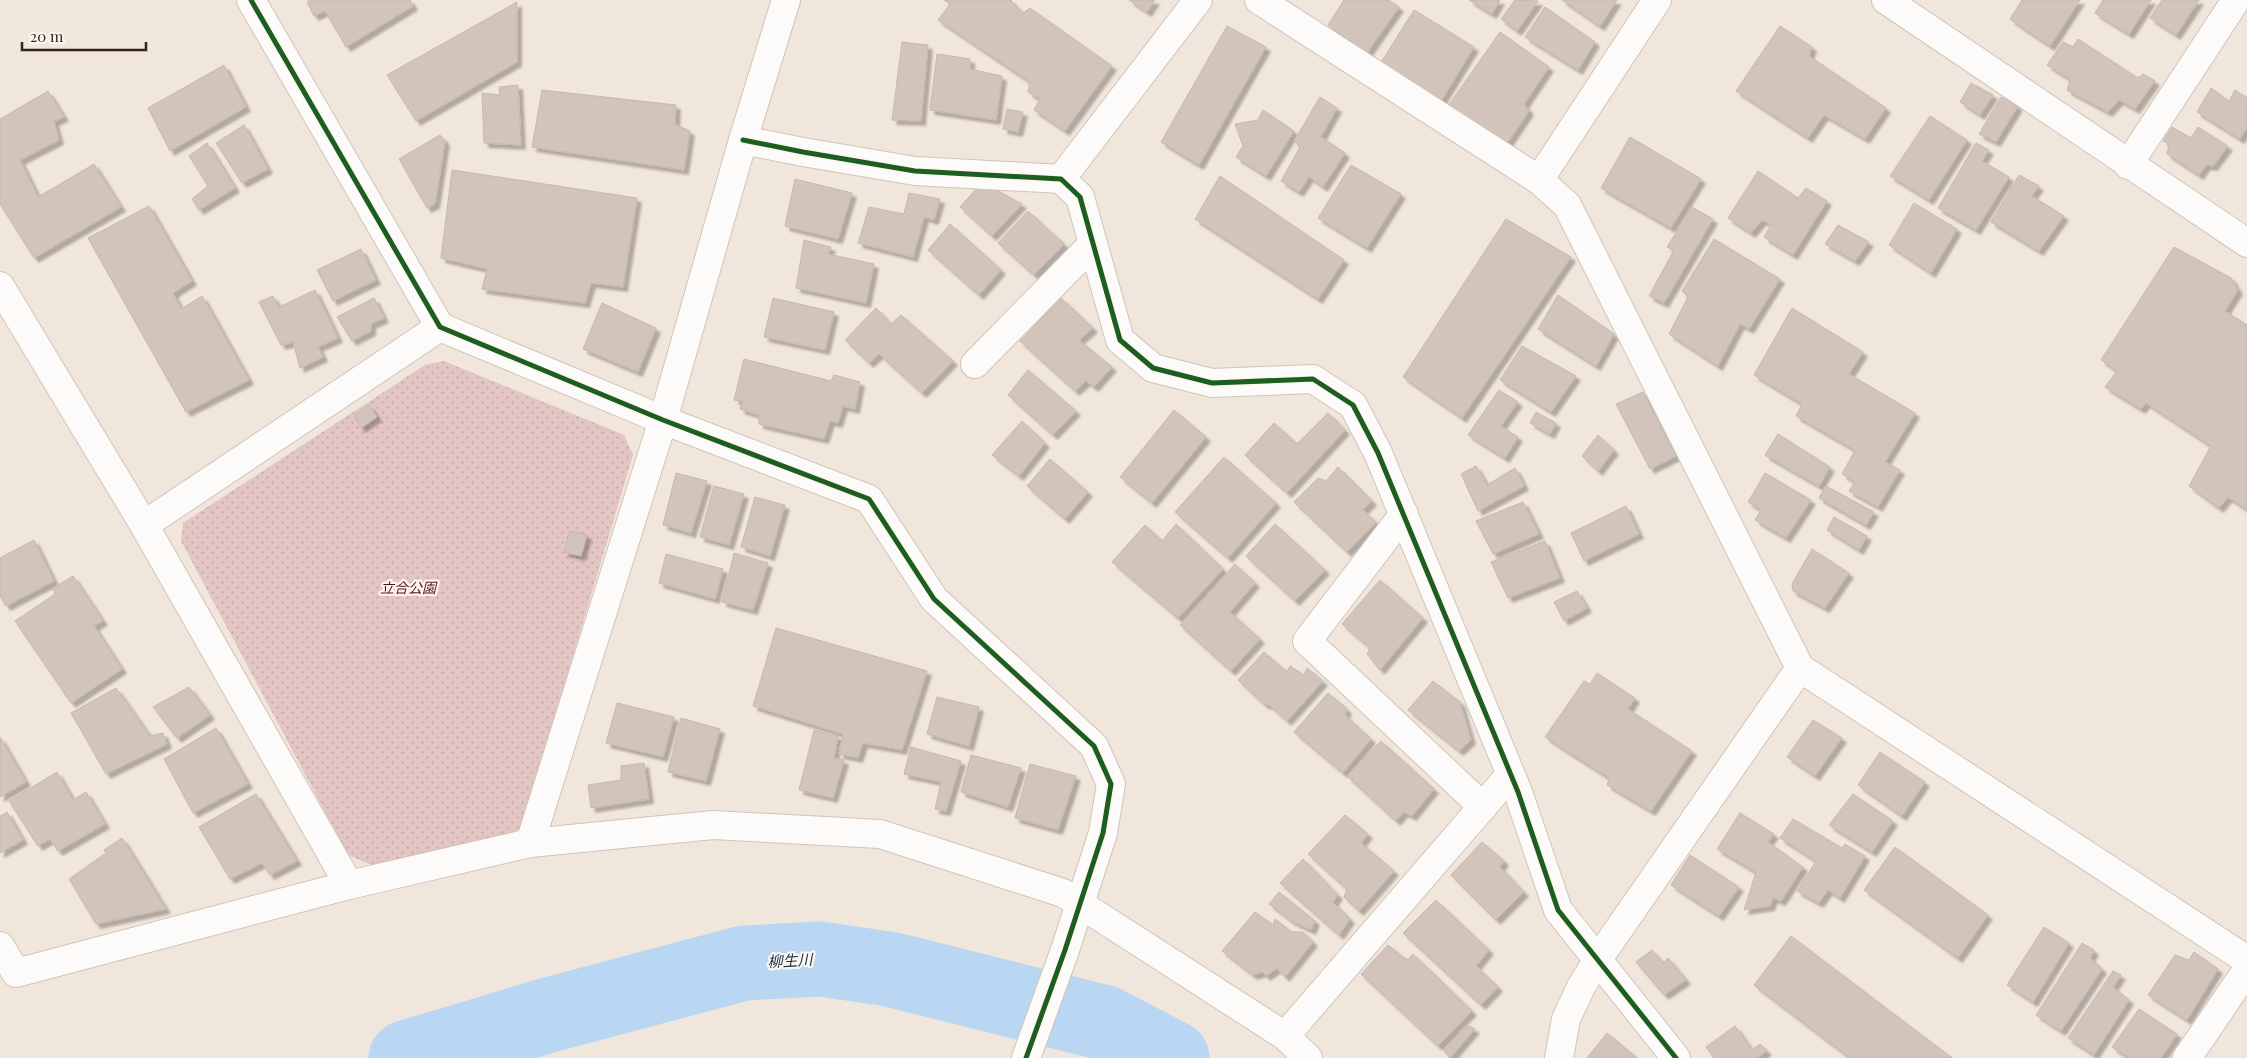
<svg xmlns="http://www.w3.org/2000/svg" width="2247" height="1058" font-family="'Playfair Display','Noto Sans JP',serif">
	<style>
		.park { fill: url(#park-dots) }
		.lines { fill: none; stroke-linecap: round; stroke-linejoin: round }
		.river { stroke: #b9d7f3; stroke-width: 75 }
		.building { fill: #d2c4bb; stroke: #c5b8af; filter: url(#shadow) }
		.street-casing { stroke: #d0c4b9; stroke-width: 30 }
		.street { stroke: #fdfbfa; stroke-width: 28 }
		.cycleway-casing { stroke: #fdf6ef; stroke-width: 8 }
		.cycleway { stroke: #1b5e20; stroke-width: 5 }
		.labels { text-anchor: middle; stroke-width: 4.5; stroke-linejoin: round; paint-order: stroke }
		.park-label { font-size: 14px; font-style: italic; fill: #590b26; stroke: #fdf6ef }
		.water-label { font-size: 15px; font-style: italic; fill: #0d304d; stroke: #fdf6ef }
	</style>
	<defs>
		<pattern id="park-dots" width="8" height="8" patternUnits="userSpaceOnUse" patternTransform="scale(1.25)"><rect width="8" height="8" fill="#e3c5c4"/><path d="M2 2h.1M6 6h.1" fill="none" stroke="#c3a9a8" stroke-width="1.8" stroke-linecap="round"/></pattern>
		<filter id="shadow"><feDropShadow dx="4.5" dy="4.5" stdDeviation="1" flood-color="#0004"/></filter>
	</defs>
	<rect width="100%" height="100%" fill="#f1e6db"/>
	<polygon class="park" points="444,361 624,435 633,455 522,826 511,836 376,867 348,855 181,541 183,523 425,365"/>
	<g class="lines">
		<polyline class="river" points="406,1058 545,1016 744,963 820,959 889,969 1105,1023 1172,1058"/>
	</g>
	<g class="building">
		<polygon points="310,0 410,0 413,6 346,47 325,11 314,16 307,2"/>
		<polygon points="944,0 1012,0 1011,1 1023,13 1030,8 1112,66 1065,131 1034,110 1040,99 1028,92 1030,82 938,20 950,4"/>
		<polygon points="1129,0 1155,0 1147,12"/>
		<polygon points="1344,0 1389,0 1399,7 1367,53 1328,25"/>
		<polygon points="1469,0 1500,0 1492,14"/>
		<polygon points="1515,0 1538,1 1517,31 1501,19"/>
		<polygon points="1562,0 1617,0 1600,26"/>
		<polygon points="2022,0 2080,0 2050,46 2010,19"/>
		<polygon points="2103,0 2151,0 2129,34 2095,13"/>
		<polygon points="2162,0 2199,0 2176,35 2150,18"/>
		<polygon points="517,2 517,62 416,121 387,75"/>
		<polygon points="1545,7 1595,42 1578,70 1525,37"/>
		<polygon points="1414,10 1474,47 1441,101 1380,64"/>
		<polygon points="1227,26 1266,47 1199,165 1161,142"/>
		<polygon points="1780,26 1812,47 1809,56 1886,108 1865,139 1824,115 1808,138 1736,91"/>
		<polygon points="1500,32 1549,67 1524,104 1529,111 1506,145 1448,106"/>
		<polygon points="2078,39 2138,78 2143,74 2155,81 2135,109 2119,100 2108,112 2067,90 2070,79 2047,65 2063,42 2073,47"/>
		<polygon points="902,42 928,45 921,121 892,120"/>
		<polygon points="937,54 970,59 970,69 1002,76 996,120 930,110"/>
		<polygon points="224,65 246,107 170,151 148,108"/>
		<polygon points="1971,83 1993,95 1980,115 1960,102"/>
		<polygon points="518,85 521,145 484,143 482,93 500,95 499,87"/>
		<polygon points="2211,88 2229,101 2235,90 2247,98 2247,127 2240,139 2197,112"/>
		<polygon points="542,90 676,105 675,124 690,131 684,170 532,147"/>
		<polygon points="48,91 64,117 54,121 59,140 20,160 38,197 94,164 121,207 34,258 0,204 0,119"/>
		<polygon points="1320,97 1337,108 1321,137 1345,153 1323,187 1309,177 1299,192 1281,181 1300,147 1294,141"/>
		<polygon points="2001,97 2018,106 1996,142 1979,134"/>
		<polygon points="1007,109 1023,112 1018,132 1003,129"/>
		<polygon points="1263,110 1294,131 1266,176 1236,157 1243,146 1235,124 1258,120"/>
		<polygon points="1930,116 1967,140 1929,200 1890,176"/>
		<polygon points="244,125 268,169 242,183 216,143"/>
		<polygon points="2172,127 2191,138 2198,127 2228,146 2213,166 2206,165 2199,175 2167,154 2169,144 2163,141"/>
		<polygon points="440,135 445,141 435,204 427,208 399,159"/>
		<polygon points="1630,137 1701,179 1671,228 1601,188"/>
		<polygon points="207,143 235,188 199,210 192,199 208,186 189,156"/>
		<polygon points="1976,143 1989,150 1982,161 2009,177 1976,230 1938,208"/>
		<polygon points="1351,165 1401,194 1367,248 1318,218"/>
		<polygon points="452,170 637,198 623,287 591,283 585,303 482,289 487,269 441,258"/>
		<polygon points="1758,171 1798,198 1806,188 1827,201 1793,255 1764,237 1771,225 1762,220 1751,233 1728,218"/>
		<polygon points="2019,175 2039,186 2032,196 2064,216 2039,251 1991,222"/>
		<polygon points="1220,176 1344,260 1318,299 1195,219"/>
		<polygon points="795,179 852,193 838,239 785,226"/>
		<polygon points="978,187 991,187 1022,204 992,236 960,207"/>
		<polygon points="909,193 940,199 934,220 924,217 913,257 858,243 869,207 904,214"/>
		<polygon points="1914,203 1957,229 1931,273 1889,245"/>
		<polygon points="149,206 192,281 173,293 181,309 202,296 249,380 186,412 88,238"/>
		<polygon points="1692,207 1713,219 1664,303 1649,296 1674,250 1667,247"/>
		<polygon points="1028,211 1064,244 1034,275 998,243"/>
		<polygon points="1506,219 1571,257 1462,418 1403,377"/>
		<polygon points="950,224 1001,270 979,295 928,250"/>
		<polygon points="1838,225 1869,242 1855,261 1825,244"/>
		<polygon points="1714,239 1780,279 1749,329 1740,324 1718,366 1669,334 1688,297 1682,291"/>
		<polygon points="804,240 831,247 828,254 874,264 866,303 796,288"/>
		<polygon points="2174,247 2231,278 2238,290 2225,311 2247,325 2247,510 2228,497 2219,508 2189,486 2211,446 2146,403 2141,409 2105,387 2117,371 2101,360"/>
		<polygon points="361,249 376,280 333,301 317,270"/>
		<polygon points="315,290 338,338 318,347 323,357 300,368 293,342 281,345 259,302 273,296 279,307"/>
		<polygon points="1558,295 1614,334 1596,366 1538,329"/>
		<polygon points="374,298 384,318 371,324 371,331 352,341 337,317"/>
		<polygon points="773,298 834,312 825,350 764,337"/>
		<polygon points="1061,298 1093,328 1079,340 1112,367 1094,387 1086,381 1075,391 1020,341"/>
		<polygon points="602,303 656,328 638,372 583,349"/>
		<polygon points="876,308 891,324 901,315 953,361 922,393 879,354 869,363 845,340"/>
		<polygon points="1792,308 1863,352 1849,374 1915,413 1885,462 1900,470 1878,507 1849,491 1855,482 1842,474 1855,450 1796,416 1802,404 1754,375"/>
		<polygon points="1522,346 1576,376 1551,412 1500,380"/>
		<polygon points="744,359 831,381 834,375 860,382 855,409 843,406 838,423 830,421 824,439 759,424 759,415 740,409 743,401 734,400"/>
		<polygon points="1028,370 1076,411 1053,435 1008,395"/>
		<polygon points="1499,390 1518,402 1501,426 1518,437 1505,458 1468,435"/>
		<polygon points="1643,392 1676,456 1650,469 1616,404"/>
		<polygon points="369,405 377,417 361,428 354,415"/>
		<polygon points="1174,410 1206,437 1152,503 1120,477"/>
		<polygon points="1536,412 1556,423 1550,434 1530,423"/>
		<polygon points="1328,413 1345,430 1287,493 1245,455 1274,423 1297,444"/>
		<polygon points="1022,421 1045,443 1019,476 992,455"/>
		<polygon points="1778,434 1830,467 1819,486 1765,455"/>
		<polygon points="1598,435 1614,450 1598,471 1582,456"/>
		<polygon points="1224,457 1276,503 1228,558 1175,512"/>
		<polygon points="1050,459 1088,492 1065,519 1027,486"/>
		<polygon points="1476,466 1487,485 1515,468 1524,486 1478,511 1461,474"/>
		<polygon points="1338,467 1372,501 1363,510 1376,522 1347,552 1294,502 1318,478 1326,481"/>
		<polygon points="676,473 707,481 691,533 663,525"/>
		<polygon points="1765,473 1811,500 1786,538 1755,520 1761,510 1748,502"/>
		<polygon points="714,486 744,494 729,545 700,537"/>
		<polygon points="1826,486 1874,512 1866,525 1819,498"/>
		<polygon points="755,497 785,505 770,556 741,547"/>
		<polygon points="1523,502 1539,534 1493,554 1476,521"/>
		<polygon points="1626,506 1639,534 1584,561 1571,533"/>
		<polygon points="1834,517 1867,536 1859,550 1827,530"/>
		<polygon points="1176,524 1223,569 1178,618 1112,562 1145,525 1162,541"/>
		<polygon points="1275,524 1325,570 1295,601 1246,556"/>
		<polygon points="570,531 587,535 581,556 564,552"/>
		<polygon points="34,540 54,581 6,606 0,596 0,558"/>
		<polygon points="1545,541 1560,578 1508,598 1491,562"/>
		<polygon points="1812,549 1849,573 1825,608 1793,591 1792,584"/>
		<polygon points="734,553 768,563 753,610 722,602"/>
		<polygon points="666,554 723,569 715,599 659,583"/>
		<polygon points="1235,564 1255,583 1230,612 1260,639 1231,671 1180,625"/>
		<polygon points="73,576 103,621 94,626 122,669 71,703 15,621 55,594 53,588"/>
		<polygon points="1380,580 1423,618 1380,670 1367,654 1370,648 1342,624"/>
		<polygon points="1577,591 1587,608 1564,621 1554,602"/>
		<polygon points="776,628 927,671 902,750 863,743 858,758 839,754 843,734 753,706"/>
		<polygon points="1264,652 1287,672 1290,666 1304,675 1307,668 1323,681 1287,721 1269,705 1264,704 1238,680"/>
		<polygon points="1597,673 1635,698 1628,709 1692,751 1651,811 1607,785 1609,778 1545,737 1584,681 1590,684"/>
		<polygon points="1433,681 1460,702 1471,740 1459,751 1408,710"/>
		<polygon points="189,687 210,715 177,738 153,707"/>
		<polygon points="116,688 150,736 163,733 167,744 106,774 71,713"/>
		<polygon points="1328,693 1347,709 1345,715 1371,739 1343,773 1294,732"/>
		<polygon points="937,697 979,707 969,746 927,734"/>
		<polygon points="617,703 674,717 663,757 606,743"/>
		<polygon points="681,718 720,729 706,781 668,772"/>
		<polygon points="1813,720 1842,738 1815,776 1787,757"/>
		<polygon points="216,728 248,784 193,813 164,759"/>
		<polygon points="814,730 838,736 834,758 844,760 833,798 799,790"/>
		<polygon points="0,737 26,782 0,797"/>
		<polygon points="1381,741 1434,789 1412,816 1404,812 1396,821 1347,776"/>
		<polygon points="911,747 961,761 946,811 935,809 941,782 904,774"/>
		<polygon points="1880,752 1925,782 1902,816 1858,785"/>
		<polygon points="971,755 1021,768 1008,807 961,792"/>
		<polygon points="644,763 649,799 591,808 588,785 621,780 621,766"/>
		<polygon points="1030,764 1076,776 1058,830 1015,818"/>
		<polygon points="57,772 73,800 86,792 105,824 58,851 50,839 38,846 9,801"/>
		<polygon points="256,794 297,861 270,875 262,863 230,879 199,827"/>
		<polygon points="1853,794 1893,821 1872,852 1829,825"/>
		<polygon points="7,812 23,840 0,853 0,816"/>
		<polygon points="1740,813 1774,834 1768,842 1803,867 1781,901 1773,898 1770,906 1744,910 1756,872 1717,849"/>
		<polygon points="1345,815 1368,834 1361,843 1394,871 1359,911 1344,897 1347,889 1308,854"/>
		<polygon points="1793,819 1842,848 1845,844 1865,856 1840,898 1828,890 1819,903 1797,891 1816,861 1780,838"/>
		<polygon points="122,838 166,909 96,924 69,879 106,853 104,850"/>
		<polygon points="1482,842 1504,861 1500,867 1524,892 1496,920 1451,875"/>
		<polygon points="1895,847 1988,915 1958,958 1864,890"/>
		<polygon points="1690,855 1739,887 1719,916 1671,885"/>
		<polygon points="1303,859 1338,895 1333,902 1350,919 1339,935 1280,883"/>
		<polygon points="1279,892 1315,921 1311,930 1290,920 1269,904"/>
		<polygon points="1436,900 1489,950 1476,966 1498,987 1481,1005 1403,933"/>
		<polygon points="1255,912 1273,925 1275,919 1292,932 1303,932 1313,942 1285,977 1277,968 1266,976 1262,972 1253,975 1222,951"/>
		<polygon points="2044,927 2069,943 2033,1002 2007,985"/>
		<polygon points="1791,936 1952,1058 1850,1058 1754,985"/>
		<polygon points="2082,943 2094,950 2090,958 2102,969 2061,1031 2036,1015"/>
		<polygon points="1388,945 1407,960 1413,954 1472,1011 1438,1046 1361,974"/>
		<polygon points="1652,950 1663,963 1668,958 1686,980 1664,995 1636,962"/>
		<polygon points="2194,952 2218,969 2187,1020 2148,995 2175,955 2189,960"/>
		<polygon points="2113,971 2121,975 2113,987 2129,1000 2094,1055 2068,1038"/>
		<polygon points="2139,1009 2177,1034 2161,1058 2129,1058 2112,1047"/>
		<polygon points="1467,1025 1475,1029 1450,1058 1444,1051"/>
		<polygon points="1735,1026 1752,1050 1760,1044 1767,1051 1757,1058 1714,1058 1706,1047"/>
		<polygon points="1607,1033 1637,1058 1587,1058"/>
	</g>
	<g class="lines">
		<g class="street-casing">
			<g id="street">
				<polyline points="251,0 440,327 663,420 869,499 934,599 1094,746 1111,784 1103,833 1065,950 1026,1058"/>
				<polyline points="1259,0 1539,180 1567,205 1800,668 2247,960"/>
				<polyline points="1886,0 2247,243"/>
				<polyline points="743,140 803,152 915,171 1061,179 1080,197 1120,340 1153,368 1212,383 1313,379 1353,405 1378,453 1518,792 1558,910 1676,1058"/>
				<polyline points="2128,165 2236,0"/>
				<polyline points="1061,179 1198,0"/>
				<polyline points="1539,180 1657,0"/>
				<polyline points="0,286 144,525 349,885"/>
				<polyline points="975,364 1093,244"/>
				<polyline points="1404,514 1307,641 1483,807"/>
				<polyline points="144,525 440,327"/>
				<polyline points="530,843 663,420 743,140 786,0"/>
				<polyline points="0,946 16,973 349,885 530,843 713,825 880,834 1063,893 1285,1036 1308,1058"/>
				<polyline points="1285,1036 1510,775"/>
				<polyline points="1559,1058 1566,1019 1581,987 1598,959 1800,668"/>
				<polyline points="2187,1058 2247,970"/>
			</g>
		</g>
		<use href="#street" class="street"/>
		<g class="cycleway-casing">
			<g id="cycleway">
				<polyline points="251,0 440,327 663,420 869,499 934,599 1094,746 1111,784 1103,833 1065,950 1026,1058"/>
				<polyline points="743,140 803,152 915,171 1061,179 1080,197 1120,340 1153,368 1212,383 1313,379 1353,405 1378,453 1518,792 1558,910 1676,1058"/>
			</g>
		</g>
		<use href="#cycleway" class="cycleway"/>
	</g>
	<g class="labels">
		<g class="park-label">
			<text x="408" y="593">立合公園</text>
		</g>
		<g class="water-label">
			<text transform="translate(790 961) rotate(-3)" y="5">柳生川</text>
		</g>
	</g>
	<path d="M22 42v8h124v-8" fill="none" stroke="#312417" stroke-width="2.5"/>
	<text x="30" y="42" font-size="15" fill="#312417" stroke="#fdf6ef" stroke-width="4" paint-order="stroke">20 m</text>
</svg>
